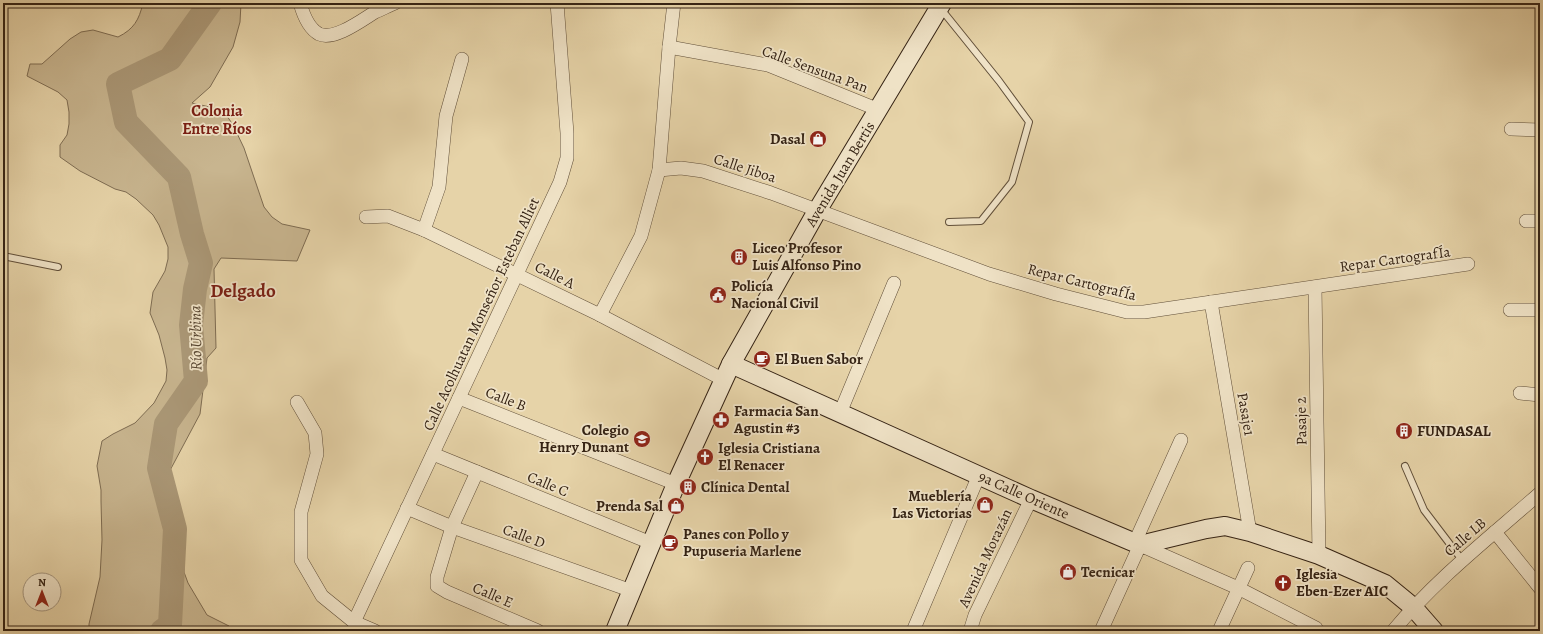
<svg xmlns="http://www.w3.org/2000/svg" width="1543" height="634" font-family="Alegreya,serif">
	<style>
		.green { fill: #c8b58f; stroke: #7e6c52 }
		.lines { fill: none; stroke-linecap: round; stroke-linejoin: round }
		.river { stroke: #aa9776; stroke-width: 24 }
		.lane-casing { stroke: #614f39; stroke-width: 8 }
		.street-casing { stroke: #614f39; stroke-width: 14 }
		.secondary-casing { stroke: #352314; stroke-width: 20 }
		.lane { stroke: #efe2c6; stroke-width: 6 }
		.street { stroke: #efe2c6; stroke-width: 13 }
		.secondary { stroke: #efe2c6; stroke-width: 18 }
		.labels { text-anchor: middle; stroke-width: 3.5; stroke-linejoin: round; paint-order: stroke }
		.street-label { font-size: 15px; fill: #352314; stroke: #efe2c6 }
		.poi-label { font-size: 15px; font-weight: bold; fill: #352314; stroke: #efe2c6; text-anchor: start }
		.neighbourhood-label { font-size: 16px; font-weight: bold; fill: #7a1f14; stroke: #efe2c6 }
		.water-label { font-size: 16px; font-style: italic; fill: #584631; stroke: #efe2c6 }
		.district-label { font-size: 19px; font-weight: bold; fill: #7a1f14; stroke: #efe2c6 }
	</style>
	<rect width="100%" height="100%" fill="#e6d3a8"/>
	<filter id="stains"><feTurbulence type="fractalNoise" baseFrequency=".005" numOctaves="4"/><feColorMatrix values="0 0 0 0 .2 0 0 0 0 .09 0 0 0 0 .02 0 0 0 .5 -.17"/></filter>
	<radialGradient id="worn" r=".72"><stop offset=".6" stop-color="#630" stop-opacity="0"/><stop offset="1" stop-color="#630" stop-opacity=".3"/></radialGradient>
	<path class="green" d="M143 3H241L240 22 233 47 210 87 192 103 223 110 233 125 244 148 264 207 272 217 282 224 310 230 297 261 221 258 214 269 216 348 207 358 200 414 167 476 184 547V572L188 583 207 615 229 626 232 631H89V624L100 577 102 540 101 501V490L97 466 102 441 113 434 135 423 154 403 166 381 167 370 165 358 159 335 150 313 153 292 165 271 168 259V247L159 225 153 215 136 199 126 192 115 189 80 171 60 157V145L67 135 69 124V112L67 100 58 92 27 76 30 64H42L70 39 81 32 93 30 118 37C134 29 139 20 143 3Z"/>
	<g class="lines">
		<polyline class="river" points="162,631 170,625 175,529 159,468 166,424 196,381 191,325 195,289 201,263 192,234 179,177 126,122 118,84 170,59 210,3"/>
		<g class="lane-casing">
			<g id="lane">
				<polyline points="941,9 999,81 1029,122 1012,182 981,221 949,222"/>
				<polyline points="3,256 58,267"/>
				<polyline points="1405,466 1424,510 1462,560"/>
			</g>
		</g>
		<g class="street-casing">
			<g id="street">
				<path d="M300 3C303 14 308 28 319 34 334 41 362 20 375 12 382 9 388 6 395 3"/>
				<polyline points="669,47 768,65 879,110"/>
				<polyline points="1511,129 1540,130"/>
				<polyline points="659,170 681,168 703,171 771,193 989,274 1056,294 1127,312 1144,312 1468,264"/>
				<polyline points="366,217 388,216 424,230 600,315 724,380"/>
				<polyline points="1526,221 1540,221"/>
				<polyline points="424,230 439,187 446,116 462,59"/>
				<polyline points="1315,287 1319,555"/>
				<polyline points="1211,302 1250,532"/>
				<polyline points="1510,310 1540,310"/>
				<polyline points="600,315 641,236 659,170 669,47 674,3"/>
				<polyline points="1520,393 1540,395"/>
				<polyline points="459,398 676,484"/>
				<polyline points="297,402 315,433 317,454 301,512 301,560 322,596 354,622 375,631"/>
				<polyline points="840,413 894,283"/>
				<polyline points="433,454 651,543"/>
				<polyline points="477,472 452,527 437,577 437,586 447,592 538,631"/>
				<polyline points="407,508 452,527 632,591"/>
				<polyline points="1495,532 1540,588"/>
				<polyline points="1135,542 1181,440"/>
				<polyline points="354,622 560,182 567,158 567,133 557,3"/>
				<polyline points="913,631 979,475"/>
				<polyline points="970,631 975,615 1031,499"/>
				<polyline points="1101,631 1140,545 1238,588 1316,628"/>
				<polyline points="1219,631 1248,568"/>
				<path d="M1393 631C1436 579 1489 538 1540 493"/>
			</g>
		</g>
		<g class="secondary-casing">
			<g id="secondary">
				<polyline points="731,364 1031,499 1140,545 1206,529 1225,526 1250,532 1319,555 1385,584 1413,607 1434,631"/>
				<polyline points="615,631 676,484 731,364 817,211 942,3"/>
			</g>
		</g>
		<use href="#lane" class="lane"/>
		<use href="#street" class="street"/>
		<use href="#secondary" class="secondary"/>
	</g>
	<defs>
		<g id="shop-disc" transform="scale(0.9)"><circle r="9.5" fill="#8f2418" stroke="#efe2c6"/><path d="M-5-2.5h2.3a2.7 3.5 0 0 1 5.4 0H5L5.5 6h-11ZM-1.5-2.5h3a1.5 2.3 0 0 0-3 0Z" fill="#fff"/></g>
		<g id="building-disc" transform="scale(0.9)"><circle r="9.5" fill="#8f2418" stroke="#efe2c6"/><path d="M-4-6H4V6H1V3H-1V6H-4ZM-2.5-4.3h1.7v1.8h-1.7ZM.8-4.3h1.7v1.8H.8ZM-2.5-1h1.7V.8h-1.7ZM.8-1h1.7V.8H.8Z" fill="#fff"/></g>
		<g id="civic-disc" transform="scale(0.9)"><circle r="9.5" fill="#8f2418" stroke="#efe2c6"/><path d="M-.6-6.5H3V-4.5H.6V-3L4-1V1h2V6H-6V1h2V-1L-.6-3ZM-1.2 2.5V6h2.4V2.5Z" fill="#fff"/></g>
		<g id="cafe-disc" transform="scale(0.9)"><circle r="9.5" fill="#8f2418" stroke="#efe2c6"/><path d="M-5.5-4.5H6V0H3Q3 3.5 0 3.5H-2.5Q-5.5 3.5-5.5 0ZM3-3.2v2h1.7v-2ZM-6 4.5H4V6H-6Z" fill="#fff"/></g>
		<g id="pharmacy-disc" transform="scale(0.9)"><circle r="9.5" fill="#8f2418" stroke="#efe2c6"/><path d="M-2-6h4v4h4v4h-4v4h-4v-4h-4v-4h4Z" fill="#fff"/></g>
		<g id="school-disc" transform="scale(0.9)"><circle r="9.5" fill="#8f2418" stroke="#efe2c6"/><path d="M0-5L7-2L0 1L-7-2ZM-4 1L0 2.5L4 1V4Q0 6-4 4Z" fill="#fff"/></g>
		<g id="church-disc" transform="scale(0.9)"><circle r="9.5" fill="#8f2418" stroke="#efe2c6"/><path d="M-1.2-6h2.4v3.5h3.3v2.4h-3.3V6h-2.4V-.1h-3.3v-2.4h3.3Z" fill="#fff"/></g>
	</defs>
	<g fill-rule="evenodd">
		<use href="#shop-disc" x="818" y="139"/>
		<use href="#building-disc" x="739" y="257"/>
		<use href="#civic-disc" x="718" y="295"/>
		<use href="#cafe-disc" x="762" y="359"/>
		<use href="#pharmacy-disc" x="721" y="420"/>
		<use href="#building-disc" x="1404" y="431"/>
		<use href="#school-disc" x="642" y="439"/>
		<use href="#church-disc" x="705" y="457"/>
		<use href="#building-disc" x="688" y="487"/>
		<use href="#shop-disc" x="985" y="505"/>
		<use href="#shop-disc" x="676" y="506"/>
		<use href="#cafe-disc" x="670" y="543"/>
		<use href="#shop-disc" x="1068" y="572"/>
		<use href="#church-disc" x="1283" y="583"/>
	</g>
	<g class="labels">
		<g class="street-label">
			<text transform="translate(815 69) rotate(20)" y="5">Calle Sensuna Pan</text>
			<text transform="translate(745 168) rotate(18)" y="5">Calle Jiboa</text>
			<text transform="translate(840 174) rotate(-59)" y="5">Avenida Juan Bertis</text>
			<text transform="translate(1395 259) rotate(-8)" y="5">Repar CartografÍa</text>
			<text transform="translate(555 275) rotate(26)" y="5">Calle A</text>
			<text transform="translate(1082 282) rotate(14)" y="5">Repar CartografÍa</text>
			<text transform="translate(481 314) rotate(-65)" y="5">Calle Acolhuatan Monseñor Esteban Alliet</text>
			<text transform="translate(506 399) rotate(21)" y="5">Calle B</text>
			<text transform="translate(1246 414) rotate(80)" y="5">Pasaje1</text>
			<text transform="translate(1301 421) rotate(-91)" y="5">Pasaje 2</text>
			<text transform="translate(548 484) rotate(22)" y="5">Calle C</text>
			<text transform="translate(1024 495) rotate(24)" y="5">9a Calle Oriente</text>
			<text transform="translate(524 536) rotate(20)" y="5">Calle D</text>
			<text transform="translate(1465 537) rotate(-41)" y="5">Calle LB</text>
			<text transform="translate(985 558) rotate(-65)" y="5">Avenida Morazán</text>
			<text transform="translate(493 595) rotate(23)" y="5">Calle E</text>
		</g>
		<g class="poi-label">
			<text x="805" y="144" text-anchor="end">Dasal</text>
			<text x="752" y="253">Liceo Profesor<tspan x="752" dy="17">Luis Alfonso Pino</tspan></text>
			<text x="731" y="291">Policía<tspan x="731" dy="17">Nacional Civil</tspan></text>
			<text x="775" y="364">El Buen Sabor</text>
			<text x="734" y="416">Farmacia San<tspan x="734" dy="17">Agustin #3</tspan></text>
			<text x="629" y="435" text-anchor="end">Colegio<tspan x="629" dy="17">Henry Dunant</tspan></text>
			<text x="1417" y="436">FUNDASAL</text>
			<text x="718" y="453">Iglesia Cristiana<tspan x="718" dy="17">El Renacer</tspan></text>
			<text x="701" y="492">Clínica Dental</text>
			<text x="972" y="501" text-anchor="end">Mueblería<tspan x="972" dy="17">Las Victorias</tspan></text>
			<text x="663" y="511" text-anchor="end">Prenda Sal</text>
			<text x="683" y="539">Panes con Pollo y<tspan x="683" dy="17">Pupuseria Marlene</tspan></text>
			<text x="1081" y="577">Tecnicar</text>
			<text x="1296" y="579">Iglesia<tspan x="1296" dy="17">Eben-Ezer AIC</tspan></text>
		</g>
		<g class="neighbourhood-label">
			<text x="217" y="116">Colonia<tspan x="217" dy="18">Entre Ríos</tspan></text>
		</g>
		<g class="water-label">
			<text transform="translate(195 338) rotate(-91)" y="6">Río Urbina</text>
		</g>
		<g class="district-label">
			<text x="243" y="297">Delgado</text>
		</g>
	</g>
	<rect width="1543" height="634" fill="none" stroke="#e6d3a8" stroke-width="16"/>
	<rect x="4" y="4" width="1535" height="626" fill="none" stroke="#352314" stroke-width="2"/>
	<rect x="8" y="8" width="1527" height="618" fill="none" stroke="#352314"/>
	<g transform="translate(42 592)"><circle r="19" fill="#efe2c6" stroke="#a5967f"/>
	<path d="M0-3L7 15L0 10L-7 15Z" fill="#8f2418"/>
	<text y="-6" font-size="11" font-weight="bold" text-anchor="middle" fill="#352314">N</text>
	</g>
	<rect width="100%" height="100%" filter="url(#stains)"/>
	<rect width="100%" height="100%" fill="url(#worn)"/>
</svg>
